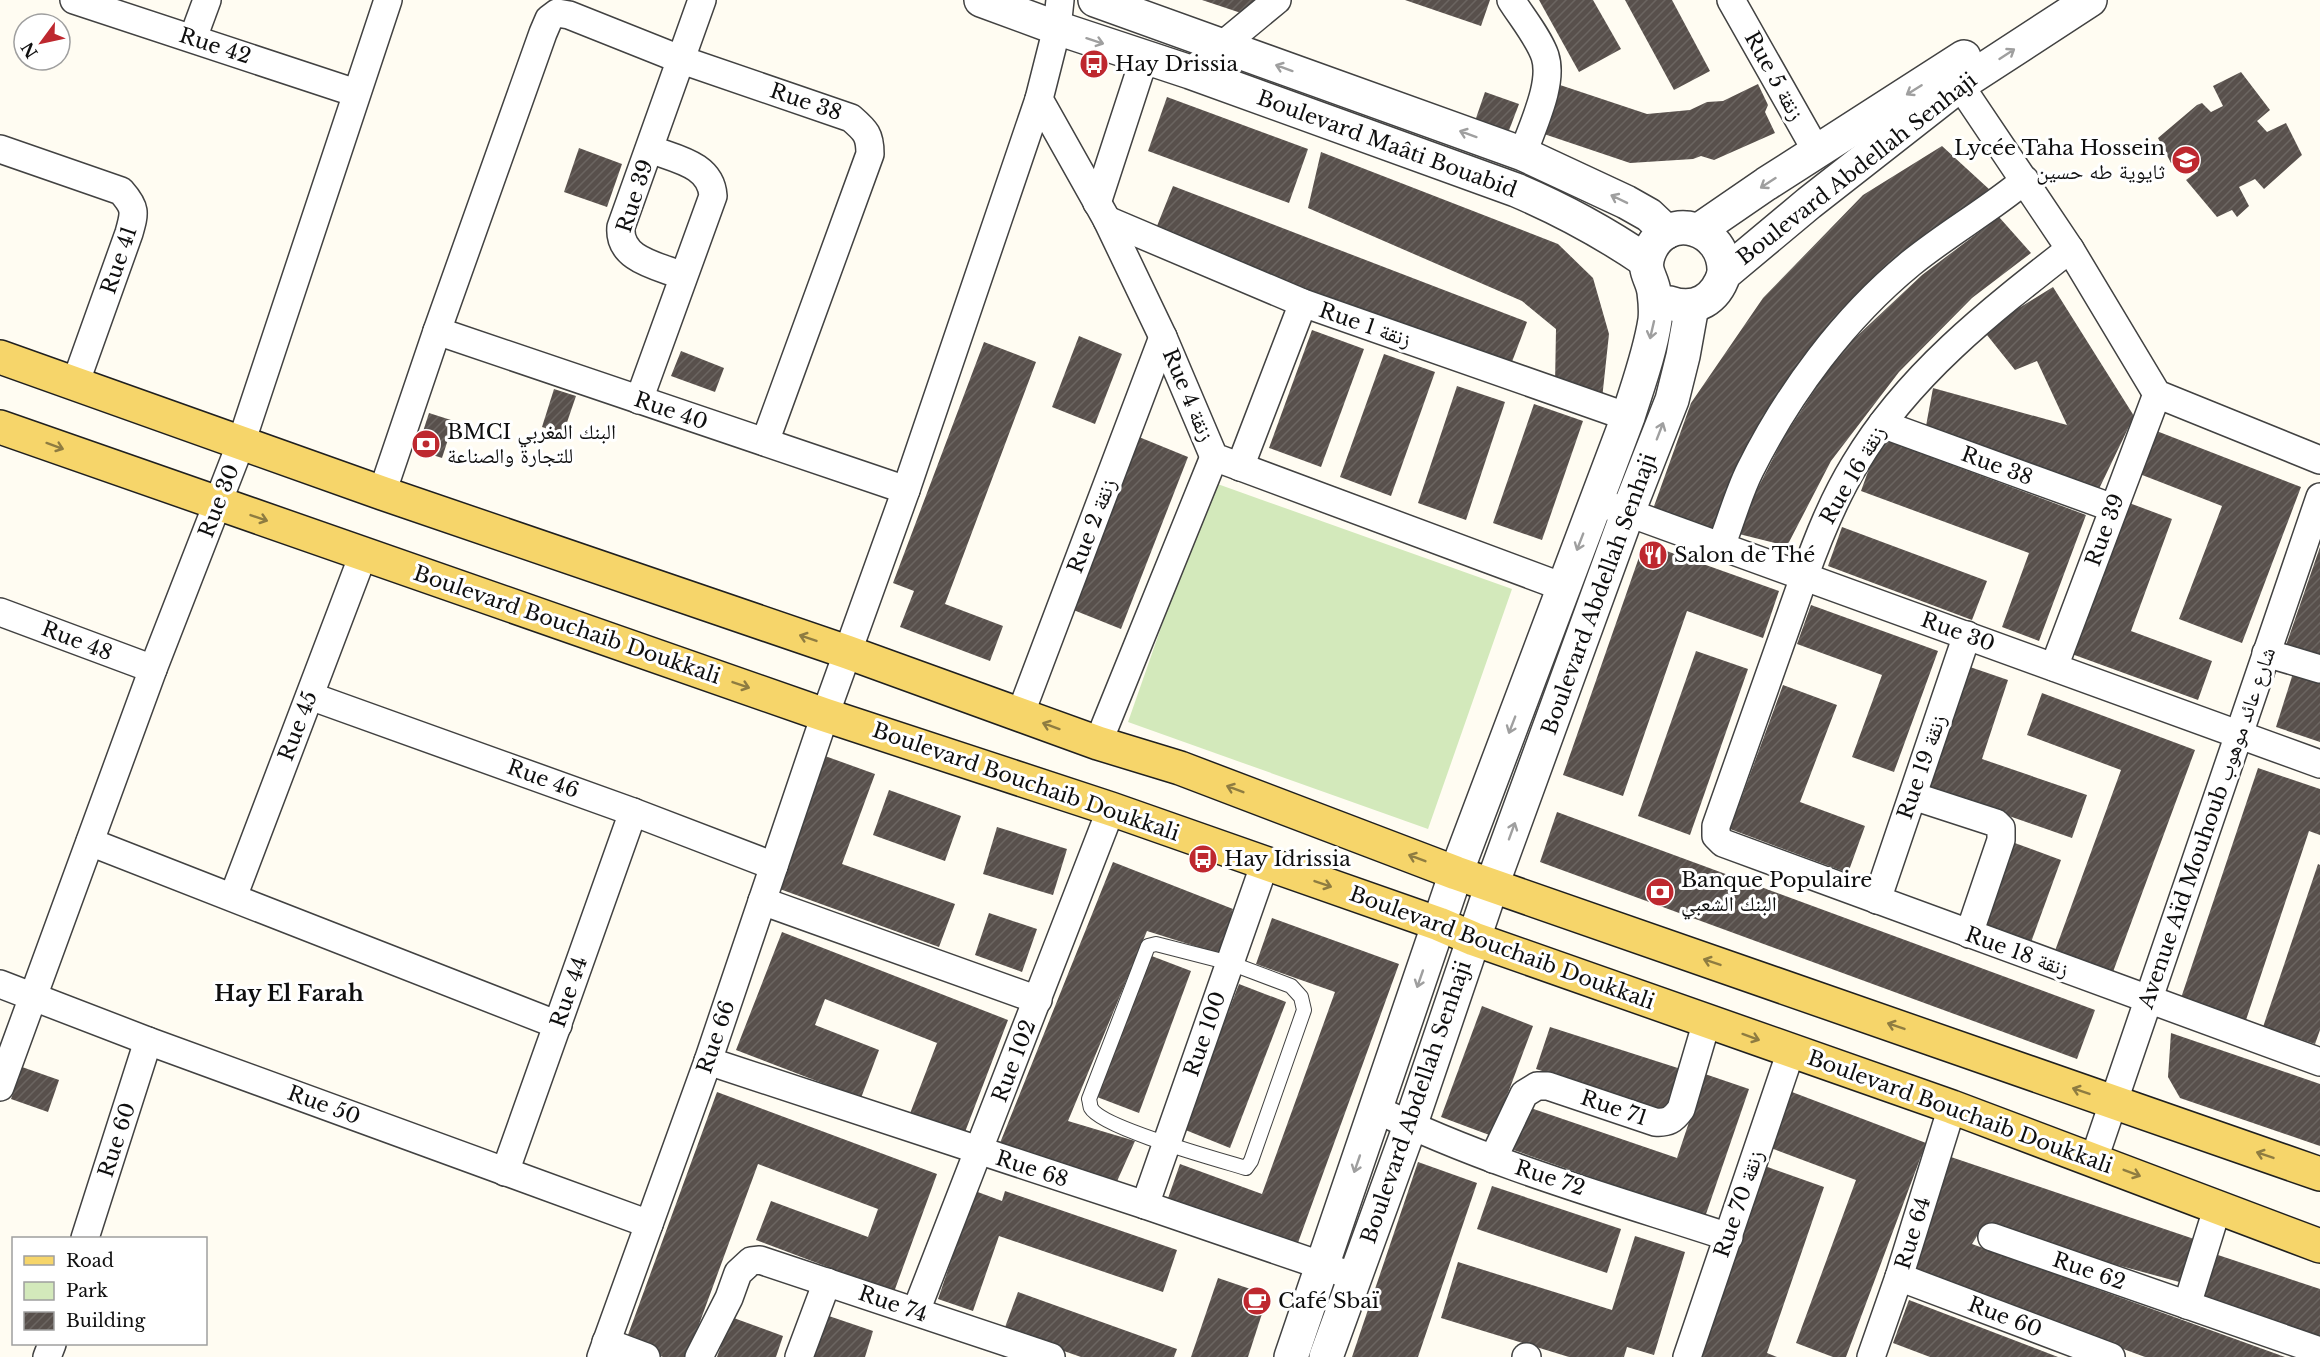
<svg xmlns="http://www.w3.org/2000/svg" width="2320" height="1357" font-family="'Libre Baskerville','Noto Naskh Arabic',serif">
	<style>
		.park { fill: #d3e9bb }
		.building { fill: url(#building-hatch) }
		.lines { fill: none; stroke-linecap: round; stroke-linejoin: round }
		.service-casing { stroke: #424242; stroke-width: 16 }
		.minor-casing { stroke: #424242; stroke-width: 30 }
		.tertiary-casing { stroke: #424242; stroke-width: 36 }
		.primary-casing { stroke: #202020; stroke-width: 36 }
		.service { stroke: #fff; stroke-width: 14 }
		.minor { stroke: #fff; stroke-width: 27 }
		.tertiary { stroke: #fff; stroke-width: 33 }
		.primary { stroke: #f6d56a; stroke-width: 33 }
		.oneway { stroke: #9f9f9f }
		.oneway2 { stroke: #8e7c41 }
		.labels { text-anchor: middle; stroke-width: 6; stroke-linejoin: round; paint-order: stroke }
		.street-label { font-size: 21px; fill: #0f0f0f; stroke: #fff }
		.poi-label { font-size: 21px; fill: #0f0f0f; stroke: #fff; text-anchor: start }
		.neighbourhood-label { font-size: 22px; font-weight: bold; fill: #0f0f0f; stroke: #fff }
	</style>
	<defs>
		<pattern id="building-hatch" width="6" height="6" patternUnits="userSpaceOnUse" patternTransform="scale(1.5)"><rect width="6" height="6" fill="#58504c"/><path d="M-1 1l2-2M0 6l6-6M5 7l2-2" fill="none" stroke="#6b6561"/></pattern>
	</defs>
	<rect width="100%" height="100%" fill="#fffcf2"/>
	<polygon class="park" points="1212,482 1512,589 1428,829 1128,722"/>
	<g class="building">
		<polygon points="1202,0 1256,0 1241,13"/>
		<polygon points="1405,0 1490,0 1481,26"/>
		<polygon points="1539,0 1593,0 1621,49 1579,72"/>
		<polygon points="1625,0 1672,0 1710,71 1674,90"/>
		<polygon points="2241,72 2270,110 2257,121 2267,132 2286,123 2302,155 2264,189 2255,179 2239,187 2249,206 2237,217 2232,210 2217,217 2186,180 2198,171 2190,154 2171,163 2158,138 2197,105 2202,103 2211,112 2223,106 2213,86"/>
		<polygon points="1758,84 1768,105 1765,112 1775,133 1714,160 1701,156 1693,159 1630,163 1544,134 1560,85 1647,114 1690,110 1707,102 1723,101"/>
		<polygon points="1485,92 1519,104 1508,133 1475,121"/>
		<polygon points="1167,97 1308,149 1289,203 1148,151"/>
		<polygon points="1942,146 1990,190 1886,275 1716,530 1653,509 1691,403 1763,298 1863,195"/>
		<polygon points="579,148 622,164 607,207 564,192"/>
		<polygon points="1321,152 1558,244 1593,278 1609,334 1602,399 1555,384 1556,329 1522,301 1308,208"/>
		<polygon points="1173,186 1527,322 1510,367 1155,231"/>
		<polygon points="1999,217 2031,253 1972,298 1899,372 1831,461 1787,546 1735,533 1784,437 1838,354 1922,275"/>
		<polygon points="2053,287 2134,416 2098,491 1926,426 1933,388 2067,425 2037,361 2015,370 1983,330"/>
		<polygon points="1312,330 1364,349 1321,467 1269,448"/>
		<polygon points="1079,336 1122,354 1095,424 1052,407"/>
		<polygon points="984,342 1036,362 945,604 1003,626 990,661 900,627 914,591 893,583"/>
		<polygon points="681,351 724,368 715,392 671,376"/>
		<polygon points="1384,354 1435,372 1391,496 1340,477"/>
		<polygon points="1457,386 1505,402 1466,520 1418,503"/>
		<polygon points="554,389 576,396 563,434 542,427"/>
		<polygon points="1534,404 1583,421 1542,540 1493,523"/>
		<polygon points="429,413 454,421 442,458 417,450"/>
		<polygon points="2154,430 2301,487 2242,643 2179,619 2222,506 2137,473"/>
		<polygon points="1139,437 1188,457 1121,629 1071,609"/>
		<polygon points="1880,438 2086,515 2039,641 2002,627 2029,553 1861,491"/>
		<polygon points="2124,501 2172,519 2131,631 2212,661 2198,700 2069,653"/>
		<polygon points="1842,527 1987,581 1972,620 1828,566"/>
		<polygon points="1644,543 1779,591 1763,638 1687,611 1623,796 1563,775"/>
		<polygon points="2320,547 2320,663 2284,651"/>
		<polygon points="1811,605 1938,651 1894,772 1852,757 1882,675 1797,644"/>
		<polygon points="1696,651 1748,669 1690,835 1638,816"/>
		<polygon points="1970,667 2008,680 1982,759 2087,795 2072,838 1929,788"/>
		<polygon points="2295,667 2320,675 2320,742 2276,727"/>
		<polygon points="1783,685 1837,705 1800,802 1865,826 1848,873 1730,829"/>
		<polygon points="2042,693 2195,750 2110,980 2052,959 2121,770 2027,735"/>
		<polygon points="825,756 875,774 842,864 955,904 939,947 777,888"/>
		<polygon points="2258,768 2320,789 2320,835 2309,831 2244,1026 2179,1004"/>
		<polygon points="889,790 961,816 945,861 873,835"/>
		<polygon points="1557,812 2095,1010 2077,1059 1540,862"/>
		<polygon points="997,827 1067,849 1053,895 983,874"/>
		<polygon points="2012,842 2061,860 2030,945 1981,927"/>
		<polygon points="1113,862 1233,909 1220,954 1147,931 1068,1121 1135,1141 1114,1188 1000,1143"/>
		<polygon points="2318,864 2320,865 2320,1030 2315,1044 2263,1027"/>
		<polygon points="989,913 1037,929 1022,972 975,955"/>
		<polygon points="1272,918 1399,964 1295,1251 1166,1204 1180,1164 1262,1194 1335,992 1256,964"/>
		<polygon points="782,932 1008,1020 960,1145 906,1124 937,1043 825,999 815,1025 879,1050 861,1098 736,1050"/>
		<polygon points="1149,955 1191,971 1139,1113 1097,1097"/>
		<polygon points="1239,984 1286,1002 1230,1148 1183,1129"/>
		<polygon points="1482,1006 1533,1026 1492,1136 1441,1117"/>
		<polygon points="1550,1027 1684,1070 1671,1112 1536,1069"/>
		<polygon points="2171,1033 2320,1084 2320,1146 2180,1098 2168,1077"/>
		<polygon points="22,1067 59,1080 48,1112 11,1099"/>
		<polygon points="1705,1074 1749,1089 1705,1217 1505,1147 1519,1104 1677,1158"/>
		<polygon points="717,1092 937,1174 894,1292 756,1240 771,1201 868,1237 878,1209 758,1164 687,1357 663,1357 625,1343"/>
		<polygon points="1792,1092 1926,1143 1846,1357 1833,1357 1796,1343 1856,1180 1771,1148"/>
		<polygon points="1945,1155 2200,1241 2183,1283 1982,1228 1972,1244 2285,1357 2145,1357 1910,1270"/>
		<polygon points="1418,1162 1477,1183 1418,1357 1352,1357"/>
		<polygon points="1762,1165 1824,1187 1767,1353 1777,1357 1697,1357"/>
		<polygon points="1492,1186 1621,1229 1607,1273 1477,1229"/>
		<polygon points="975,1191 1002,1201 1005,1191 1177,1250 1163,1292 999,1236 973,1311 938,1299"/>
		<polygon points="1635,1236 1685,1252 1654,1355 1627,1347 1624,1357 1569,1357 1441,1318 1458,1262 1612,1310"/>
		<polygon points="2215,1254 2320,1289 2320,1337 2201,1297"/>
		<polygon points="1218,1278 1268,1295 1248,1357 1191,1357"/>
		<polygon points="1018,1292 1177,1349 1174,1357 1081,1357 1004,1330"/>
		<polygon points="1909,1300 2058,1357 1930,1357 1893,1343"/>
		<polygon points="823,1314 873,1331 865,1357 808,1357"/>
		<polygon points="731,1317 783,1336 776,1357 717,1357"/>
	</g>
	<g class="lines">
		<g class="service-casing">
			<path id="service" d="M1156 944 1230 963 1291 986 1301 997 1304 1010 1251 1161 1246 1168C1220 1160 1102 1128 1091 1108 1090 1106 1090 1102 1089 1099L1148 946Z"/>
		</g>
		<g class="minor-casing">
			<g id="minor">
				<polyline points="74,0 356,93"/>
				<polyline points="1060,0 1057,28 1039,99 1107,220 1163,337 1214,457 1563,587"/>
				<path d="M1511 0C1521 16 1539 38 1545 56 1554 84 1532 126 1523 154"/>
				<polyline points="1731,0 1817,152"/>
				<polyline points="193,38 207,0"/>
				<polyline points="1949,69 2070,249 2157,394 2320,460"/>
				<polyline points="1190,72 1277,0"/>
				<path d="M0 149 121 191C136 208 135 212 129 233L75 384"/>
				<polyline points="1097,203 1145,56"/>
				<polyline points="1107,220 1303,303 1628,417"/>
				<path d="M2070 249C1989 312 1908 375 1855 464 1833 500 1818 538 1804 577L1716 826V836L1723 843 2320 1062"/>
				<path d="M683 276C659 266 618 260 621 227L702 0"/>
				<polyline points="437,331 906,490"/>
				<path d="M639 400 713 196C711 164 675 159 650 149"/>
				<polyline points="1882,424 2113,508"/>
				<polyline points="1240,467 1303,303"/>
				<path d="M382 493 437 331 543 33 549 19 557 13 569 15 682 60 851 118C866 131 870 135 870 154L765 442"/>
				<polyline points="1596,501 2320,764"/>
				<path d="M1721 546C1731 521 1738 494 1750 470 1789 392 1844 318 1911 263 1948 233 1989 210 2025 180"/>
				<polyline points="0,612 153,669"/>
				<polyline points="2266,653 2320,669"/>
				<polyline points="2054,667 2157,394"/>
				<polyline points="310,696 633,812 774,866"/>
				<polyline points="1020,715 1163,337"/>
				<polyline points="1098,743 1214,457"/>
				<polyline points="1913,796 1996,823 2001,828 2001,840 1969,934"/>
				<polyline points="90,842 558,1025"/>
				<polyline points="233,897 363,555"/>
				<polyline points="1877,900 1967,635"/>
				<polyline points="762,901 1038,1000"/>
				<polyline points="0,984 148,1041 649,1224"/>
				<polyline points="708,1061 1145,1205 1355,1277"/>
				<polyline points="0,1087 153,669 241,443 388,0"/>
				<path d="M1376 1109C1488 1164 1610 1198 1729 1237"/>
				<path d="M1493 1159 1524 1094 1537 1086H1548L1655 1122C1668 1123 1673 1120 1681 1109L1707 1021"/>
				<polyline points="2094,1159 2320,497"/>
				<polyline points="505,1172 633,812"/>
				<polyline points="1145,1205 1265,863"/>
				<polyline points="1992,1237 2320,1351"/>
				<polyline points="85,1238 148,1041"/>
				<polyline points="1899,1277 2111,1357"/>
				<polyline points="2187,1305 2218,1206"/>
				<polyline points="916,1311 1111,809"/>
				<polyline points="606,1342 646,1357"/>
				<polyline points="47,1357 52,1344"/>
				<polyline points="601,1357 708,1061 825,715 906,490 1039,99"/>
				<polyline points="699,1357 729,1298 738,1273 751,1261 760,1260 1051,1357"/>
				<polyline points="799,1357 827,1282"/>
				<polyline points="1526,1357 1527,1357"/>
				<polyline points="1687,1357 1791,1051"/>
				<polyline points="1871,1357 1899,1277 1952,1107"/>
			</g>
		</g>
		<g class="tertiary-casing">
			<g id="tertiary">
				<path d="M981 0 1057 28 1190 72 1516 190C1563 210 1605 233 1646 261"/>
				<polyline points="1095,0 1523,154 1626,202 1649,215 1667,232"/>
				<polyline points="1699,230 1766,184 1964,57"/>
				<path d="M1670 303C1696 312 1716 299 1724 274L1809 203 1961 84 2090 0"/>
				<path d="M1291 1357 1456 873 1628 417C1638 385 1650 353 1655 320 1656 311 1655 300 1654 292 1652 277 1642 271 1649 253 1666 209 1727 227 1724 274"/>
				<polyline points="1326,1357 1410,1126 1492,885 1628,512 1672,400 1683,356 1692,306"/>
			</g>
		</g>
		<g class="primary-casing">
			<g id="primary">
				<polyline points="0,357 382,493 847,652 1098,743 1180,768 1456,873 2320,1174"/>
				<polyline points="0,427 825,715 1111,809 1439,924 1474,939 1952,1107 2320,1246"/>
			</g>
		</g>
		<use href="#service" class="service"/>
		<use href="#minor" class="minor"/>
		<use href="#tertiary" class="tertiary"/>
		<use href="#primary" class="primary"/>
	</g>
	<defs><path id="oneway-shaft" d="M-6 0H5M1.5-3L5.5 0L1.5 3" fill="none" stroke-width="1.6" stroke-linecap="round" stroke-linejoin="round" transform="scale(1.5)"/></defs>
	<g class="oneway">
		<use href="#oneway-shaft" transform="translate(1095 41) rotate(18)"/>
		<use href="#oneway-shaft" transform="translate(2007 54) rotate(-33)"/>
		<use href="#oneway-shaft" transform="translate(1284 68) rotate(-160)"/>
		<use href="#oneway-shaft" transform="translate(1914 90) rotate(148)"/>
		<use href="#oneway-shaft" transform="translate(1468 134) rotate(-160)"/>
		<use href="#oneway-shaft" transform="translate(1768 183) rotate(147)"/>
		<use href="#oneway-shaft" transform="translate(1619 199) rotate(-154)"/>
		<use href="#oneway-shaft" transform="translate(1652 330) rotate(103)"/>
		<use href="#oneway-shaft" transform="translate(1660 431) rotate(-69)"/>
		<use href="#oneway-shaft" transform="translate(1580 542) rotate(111)"/>
		<use href="#oneway-shaft" transform="translate(1512 725) rotate(111)"/>
		<use href="#oneway-shaft" transform="translate(1512 831) rotate(-70)"/>
		<use href="#oneway-shaft" transform="translate(1420 979) rotate(109)"/>
		<use href="#oneway-shaft" transform="translate(1357 1164) rotate(109)"/>
	</g>
	<g class="oneway2">
		<use href="#oneway-shaft" transform="translate(55 446) rotate(20)"/>
		<use href="#oneway-shaft" transform="translate(259 518) rotate(19)"/>
		<use href="#oneway-shaft" transform="translate(808 638) rotate(-161)"/>
		<use href="#oneway-shaft" transform="translate(741 685) rotate(19)"/>
		<use href="#oneway-shaft" transform="translate(1051 726) rotate(-160)"/>
		<use href="#oneway-shaft" transform="translate(1235 789) rotate(-159)"/>
		<use href="#oneway-shaft" transform="translate(1417 858) rotate(-159)"/>
		<use href="#oneway-shaft" transform="translate(1323 884) rotate(19)"/>
		<use href="#oneway-shaft" transform="translate(1712 962) rotate(-161)"/>
		<use href="#oneway-shaft" transform="translate(1896 1026) rotate(-161)"/>
		<use href="#oneway-shaft" transform="translate(1751 1037) rotate(20)"/>
		<use href="#oneway-shaft" transform="translate(2081 1091) rotate(-161)"/>
		<use href="#oneway-shaft" transform="translate(2265 1155) rotate(-161)"/>
		<use href="#oneway-shaft" transform="translate(2132 1173) rotate(21)"/>
	</g>
	<defs>
		<g id="bus-disc" transform="scale(1.5)"><circle r="9.5" fill="#be282f" stroke="#fff"/><path d="M-5-6H5V4H4V6H2V4H-2V6H-4V4H-5ZM-3.5-4V0h7V-4ZM-3.5 1.2v1.5H-2V1.2ZM2 1.2v1.5H3.5V1.2Z" fill="#fff"/></g>
		<g id="school-disc" transform="scale(1.5)"><circle r="9.5" fill="#be282f" stroke="#fff"/><path d="M0-5L7-2L0 1L-7-2ZM-4 1L0 2.5L4 1V4Q0 6-4 4Z" fill="#fff"/></g>
		<g id="bank-disc" transform="scale(1.5)"><circle r="9.5" fill="#be282f" stroke="#fff"/><path d="M-6-4H6V4H-6ZM0-2.3a2.3 2.3 0 1 0 0 4.6a2.3 2.3 0 1 0 0-4.6Z" fill="#fff"/></g>
		<g id="restaurant-disc" transform="scale(1.5)"><circle r="9.5" fill="#be282f" stroke="#fff"/><path d="M-5-6h1v4h1v-4h1v4h1v-4h1v5L-1.5 .5V6h-2V.5L-5-1ZM5-6V6H3V1.5H1.5Q1.5-4 5-6Z" fill="#fff"/></g>
		<g id="cafe-disc" transform="scale(1.5)"><circle r="9.5" fill="#be282f" stroke="#fff"/><path d="M-5.5-4.5H6V0H3Q3 3.5 0 3.5H-2.5Q-5.5 3.5-5.5 0ZM3-3.2v2h1.7v-2ZM-6 4.5H4V6H-6Z" fill="#fff"/></g>
	</defs>
	<g fill-rule="evenodd">
		<use href="#bus-disc" x="1094" y="64"/>
		<use href="#school-disc" x="2186" y="160"/>
		<use href="#bank-disc" x="426" y="444"/>
		<use href="#restaurant-disc" x="1653" y="555"/>
		<use href="#bus-disc" x="1203" y="859"/>
		<use href="#bank-disc" x="1660" y="892"/>
		<use href="#cafe-disc" x="1257" y="1301"/>
	</g>
	<g class="labels">
		<g class="street-label">
			<text transform="translate(215 46) rotate(18)" y="7">Rue 42</text>
			<text transform="translate(1774 76) rotate(61)" y="7">Rue 5 زنقة</text>
			<text transform="translate(806 102) rotate(19)" y="7">Rue 38</text>
			<text transform="translate(1387 144) rotate(20)" y="7">Boulevard Maâti Bouabid</text>
			<text transform="translate(1857 169) rotate(-38)" y="7">Boulevard Abdellah Senhaji</text>
			<text transform="translate(635 196) rotate(-72)" y="7">Rue 39</text>
			<text transform="translate(119 260) rotate(-71)" y="7">Rue 41</text>
			<text transform="translate(1365 325) rotate(19)" y="7">Rue 1 زنقة</text>
			<text transform="translate(1188 395) rotate(67)" y="7">Rue 4 زنقة</text>
			<text transform="translate(671 411) rotate(19)" y="7">Rue 40</text>
			<text transform="translate(1997 466) rotate(20)" y="7">Rue 38</text>
			<text transform="translate(1853 475) rotate(-60)" y="7">Rue 16 زنقة</text>
			<text transform="translate(219 501) rotate(-69)" y="7">Rue 30</text>
			<text transform="translate(1092 526) rotate(-69)" y="7">Rue 2 زنقة</text>
			<text transform="translate(2105 530) rotate(-70)" y="7">Rue 39</text>
			<text transform="translate(1599 594) rotate(-70)" y="7">Boulevard Abdellah Senhaji</text>
			<text transform="translate(567 625) rotate(19)" y="7">Boulevard Bouchaib Doukkali</text>
			<text transform="translate(1958 632) rotate(20)" y="7">Rue 30</text>
			<text transform="translate(77 641) rotate(21)" y="7">Rue 48</text>
			<text transform="translate(298 726) rotate(-69)" y="7">Rue 45</text>
			<text transform="translate(1922 767) rotate(-71)" y="7">Rue 19 زنقة</text>
			<text transform="translate(543 779) rotate(20)" y="7">Rue 46</text>
			<text transform="translate(1026 782) rotate(19)" y="7">Boulevard Bouchaib Doukkali</text>
			<text transform="translate(2207 828) rotate(-71)" y="7">Avenue Aïd Mouhoub شارع عائد موهوب</text>
			<text transform="translate(1502 948) rotate(20)" y="7">Boulevard Bouchaib Doukkali</text>
			<text transform="translate(2017 952) rotate(20)" y="7">Rue 18 زنقة</text>
			<text transform="translate(569 992) rotate(-71)" y="7">Rue 44</text>
			<text transform="translate(1205 1034) rotate(-71)" y="7">Rue 100</text>
			<text transform="translate(716 1037) rotate(-71)" y="7">Rue 66</text>
			<text transform="translate(1014 1061) rotate(-69)" y="7">Rue 102</text>
			<text transform="translate(1416 1102) rotate(-71)" y="7">Boulevard Abdellah Senhaji</text>
			<text transform="translate(324 1105) rotate(20)" y="7">Rue 50</text>
			<text transform="translate(1614 1108) rotate(19)" y="7">Rue 71</text>
			<text transform="translate(1960 1112) rotate(20)" y="7">Boulevard Bouchaib Doukkali</text>
			<text transform="translate(117 1140) rotate(-72)" y="7">Rue 60</text>
			<text transform="translate(1032 1169) rotate(18)" y="7">Rue 68</text>
			<text transform="translate(1550 1178) rotate(18)" y="7">Rue 72</text>
			<text transform="translate(1739 1204) rotate(-71)" y="7">Rue 70 زنقة</text>
			<text transform="translate(1913 1233) rotate(-73)" y="7">Rue 64</text>
			<text transform="translate(2089 1271) rotate(19)" y="7">Rue 62</text>
			<text transform="translate(893 1304) rotate(19)" y="7">Rue 74</text>
			<text transform="translate(2005 1317) rotate(21)" y="7">Rue 60</text>
		</g>
		<g class="poi-label">
			<text x="1115" y="71">Hay Drissia</text>
			<text x="2165" y="155" text-anchor="end">Lycée Taha Hossein<tspan x="2165" dy="24">ثايوية طه حسين</tspan></text>
			<text x="447" y="439">BMCI البنك المغربي<tspan x="447" dy="24">للتجارة والصناعة</tspan></text>
			<text x="1674" y="562">Salon de Thé</text>
			<text x="1224" y="866">Hay Idrissia</text>
			<text x="1681" y="887">Banque Populaire<tspan x="1681" dy="24">البنك الشعبي</tspan></text>
			<text x="1278" y="1308">Café Sbaï</text>
		</g>
		<g class="neighbourhood-label">
			<text x="289" y="1001">Hay El Farah</text>
		</g>
	</g>
	<rect x="12" y="1237" width="195" height="108" fill="#ffffff" stroke="#9f9f9f" stroke-width="1.5"/>
	<rect x="24" y="1256" width="30" height="9" fill="#f6d56a" stroke="#9f9f9f" stroke-width="1.5"/>
	<text x="66" y="1267" font-size="18" fill="#0f0f0f">Road</text>
	<rect x="24" y="1282" width="30" height="18" fill="#d3e9bb" stroke="#9f9f9f" stroke-width="1.5"/>
	<text x="66" y="1297" font-size="18" fill="#0f0f0f">Park</text>
	<rect x="24" y="1312" width="30" height="18" fill="url(#building-hatch)" stroke="#9f9f9f" stroke-width="1.5"/>
	<text x="66" y="1327" font-size="18" fill="#0f0f0f">Building</text>
	<g transform="translate(42 42) rotate(237)"><circle r="28" fill="#ffffff" stroke="#9f9f9f" stroke-width="1.5"/>
	<path d="M0-4.5L10 22L0 15L-10 22Z" fill="#be282f"/>
	<text y="-9" font-size="16" font-weight="bold" text-anchor="middle" fill="#0f0f0f">N</text>
	</g>
</svg>
